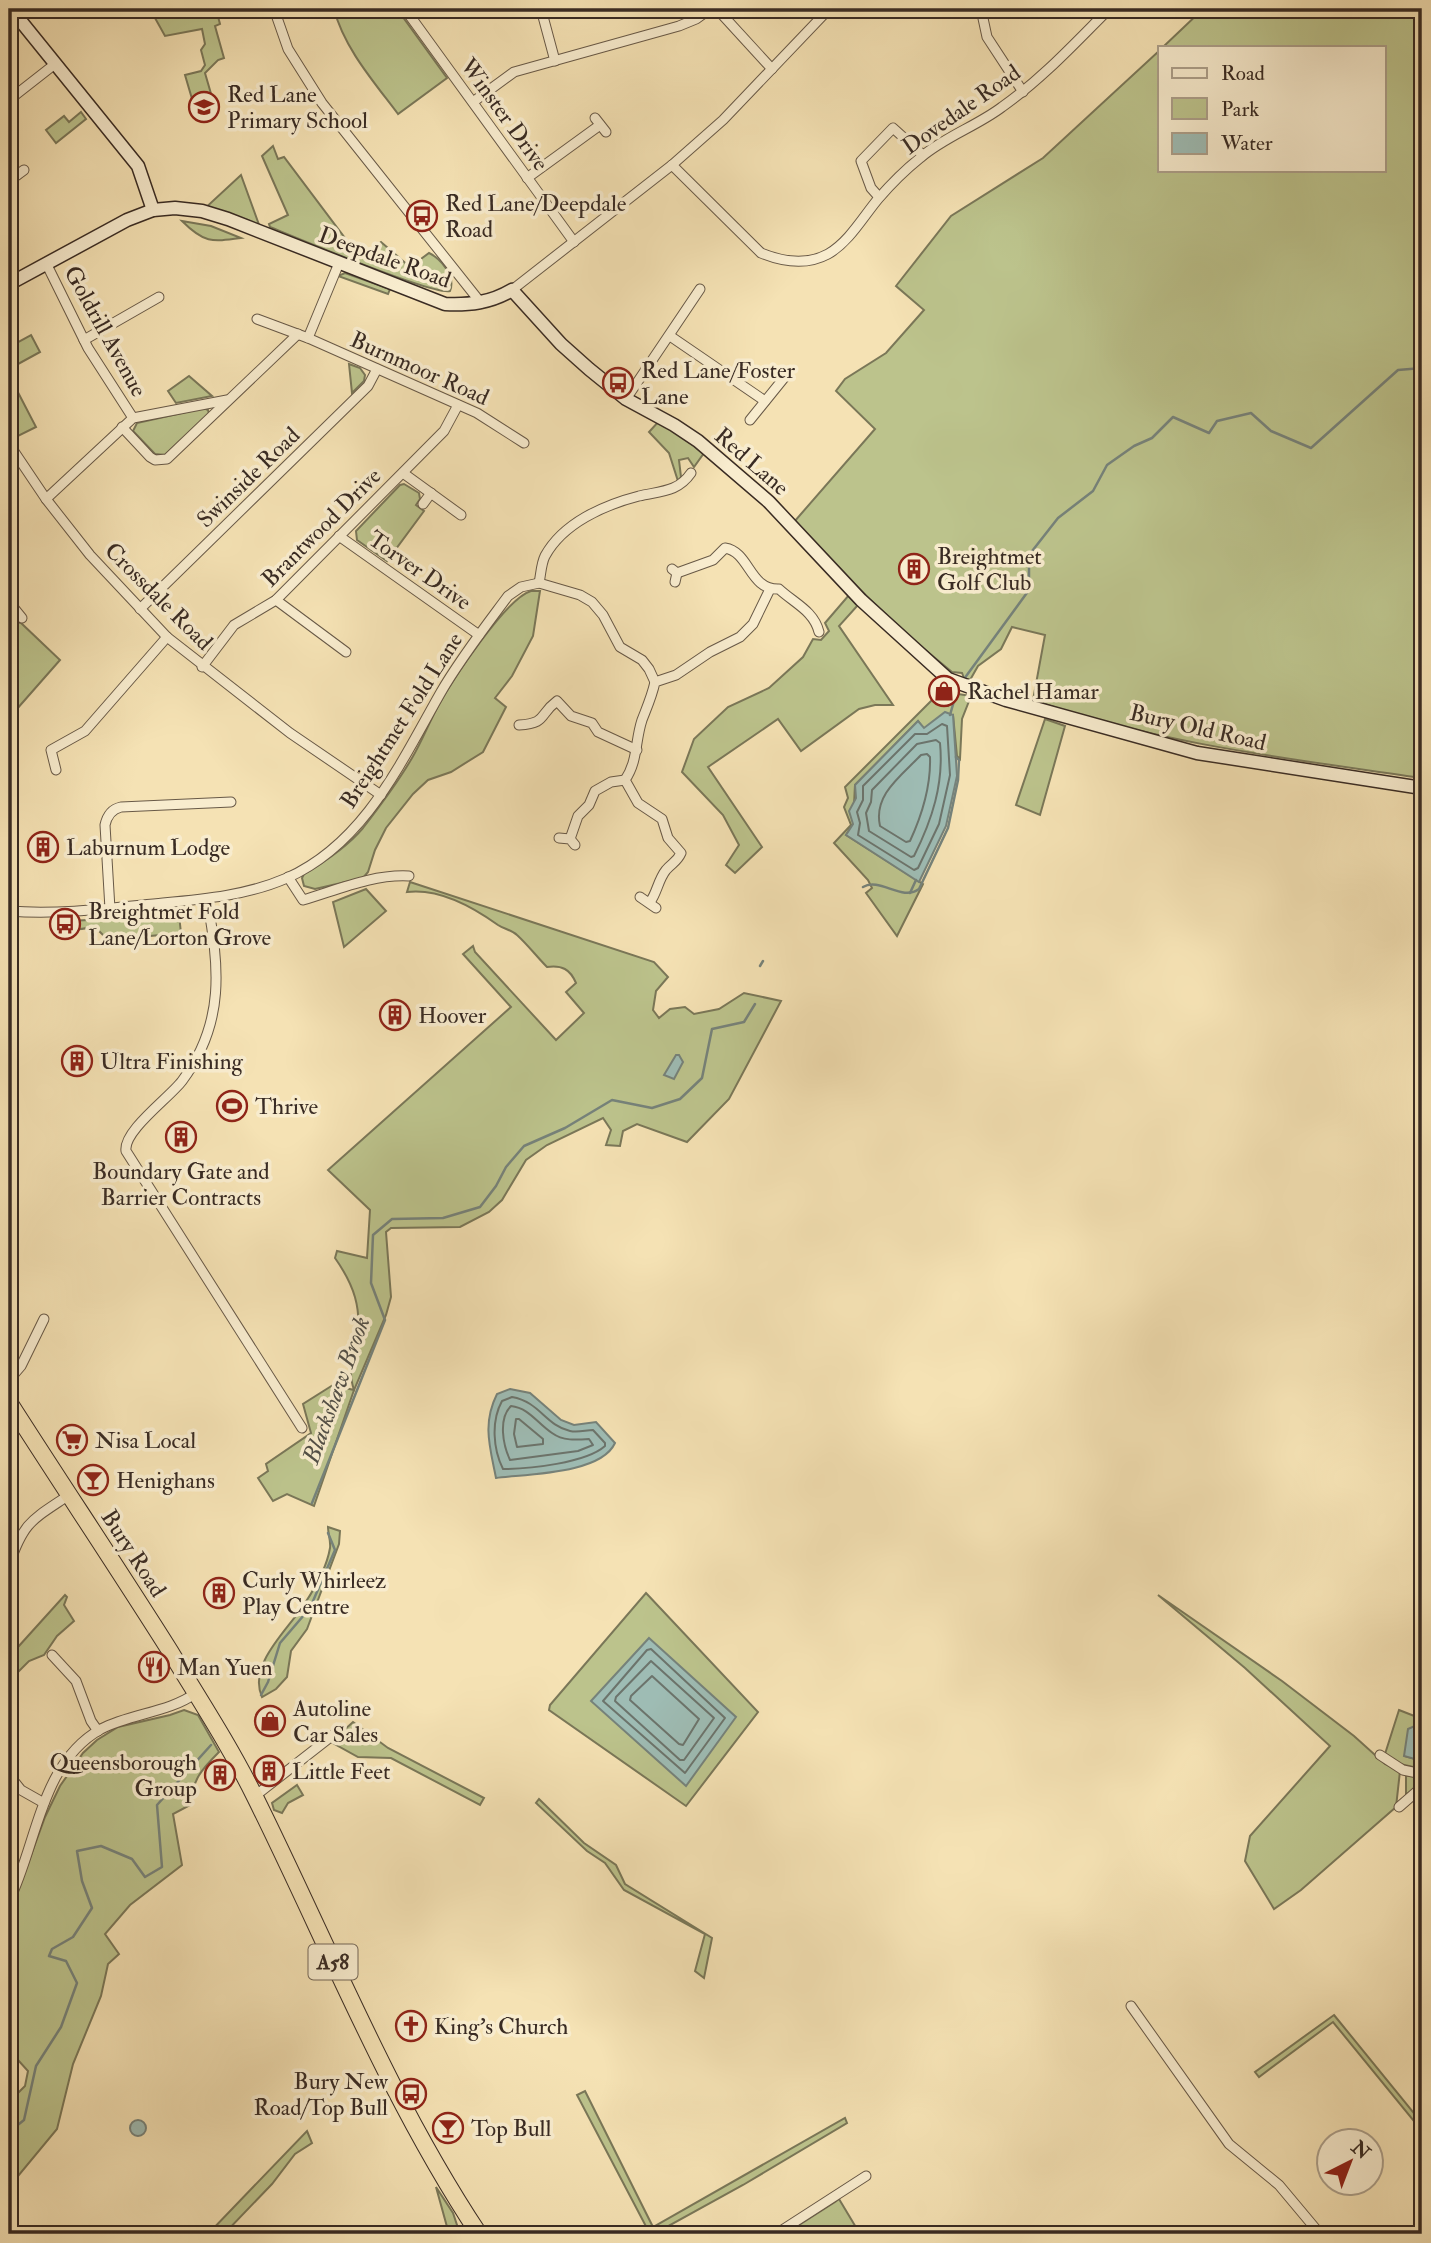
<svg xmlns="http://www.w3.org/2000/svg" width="1431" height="2243" font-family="'IM FELL Double Pica',serif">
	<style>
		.green { fill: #bcc38c; stroke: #7a7758; stroke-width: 2 }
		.water { fill: #9ebcb4; stroke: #76827a; stroke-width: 2 }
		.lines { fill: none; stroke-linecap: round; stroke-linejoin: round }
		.shore { stroke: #6c746c; stroke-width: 2 }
		.stream { stroke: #76827a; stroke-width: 2.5 }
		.street-casing { stroke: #685947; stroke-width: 11 }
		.secondary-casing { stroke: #392b23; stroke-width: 15 }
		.highway-casing { stroke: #392b23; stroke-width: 18 }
		.street { stroke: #f8ecce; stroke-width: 9 }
		.secondary { stroke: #f8ecce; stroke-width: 12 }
		.highway { stroke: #f5e2b4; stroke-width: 16 }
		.labels { text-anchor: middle; stroke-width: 7; stroke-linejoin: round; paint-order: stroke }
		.shield { fill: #f8ecce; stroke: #726556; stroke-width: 2 }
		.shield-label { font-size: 21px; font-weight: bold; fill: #392b23 }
		.poi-label { font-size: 23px; fill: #392b23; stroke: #f8ecce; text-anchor: start }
		.street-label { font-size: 23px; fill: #392b23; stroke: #f8ecce }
		.water-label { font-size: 24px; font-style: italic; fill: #524f47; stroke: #f8ecce }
	</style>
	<rect width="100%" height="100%" fill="#f5e2b4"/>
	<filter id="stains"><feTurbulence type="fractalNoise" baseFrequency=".00286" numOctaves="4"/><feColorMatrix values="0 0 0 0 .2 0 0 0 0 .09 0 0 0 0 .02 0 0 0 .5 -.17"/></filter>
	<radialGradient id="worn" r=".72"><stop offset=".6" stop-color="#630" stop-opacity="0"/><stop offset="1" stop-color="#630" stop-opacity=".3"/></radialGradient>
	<g class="green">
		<polygon points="150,9 216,9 220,24 215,26 224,58 218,60 205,73 214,104 195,109 185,75 201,71 205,65 201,50 205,44 202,29 165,36"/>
		<path d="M334 9H397L447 78 398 114C374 82 344 48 334 9Z"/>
		<path d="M1203 9H1422V778C1292 759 1158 744 1033 700L1045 635 1012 627 1001 649 978 666 970 680 964 678 962 673 952 672 912 639 857 587 794 522 875 429 836 391 845 379 886 353 924 310 896 286 951 216 1043 158 1160 50V170H1384V47H1163Z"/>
		<polygon points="81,112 86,119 56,143 46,130 64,116 69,122"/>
		<path d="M273 146 278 159 284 157 360 258 381 242 410 267 429 253C441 259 456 276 450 291 434 296 297 238 270 227L269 224 288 215 262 156Z"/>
		<polygon points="241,175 262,233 202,211"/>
		<path d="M182 221 211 226 241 238C211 242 204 243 182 221Z"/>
		<polygon points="345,273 390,289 388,294 338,276"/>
		<polygon points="31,335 40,352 9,369 9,347"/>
		<polygon points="349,364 360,368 365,375 364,381 352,393"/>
		<polygon points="9,375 36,427 18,436 9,418"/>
		<polygon points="189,376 212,396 176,403 168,391"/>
		<polygon points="204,408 208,410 209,414 165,455 155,454 133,431 137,423"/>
		<polygon points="659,421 704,453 694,467 688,458 679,460 681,477 678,481 669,453 649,432"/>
		<polygon points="404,484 419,493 420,499 416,505 424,511 387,561 357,540 356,531 400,485"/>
		<path d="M531 591H540L533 636 512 676 495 698 506 707 483 752 451 772 428 780 413 794 386 828 375 850 368 872 363 878 315 889 304 886 302 878 304 874C326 861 347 847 363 828 380 806 398 782 412 758 422 741 429 723 438 706 452 681 506 598 531 591Z"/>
		<polygon points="849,595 858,605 839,626 893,705 875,705 859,709 801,751 778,719 708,767 762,847 735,873 726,865 739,845 723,815 682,772 694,739 728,707 769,688 803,657 813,639 821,640 829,631 825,623"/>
		<polygon points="13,621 21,623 60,660 9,718 9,625"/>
		<polygon points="958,694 971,696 962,719 960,759 957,756 953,715 924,729 918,721 855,785 853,824 846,835 923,884 897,936 866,893 872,888 868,880 834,843 851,825 844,807 848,798 845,787 933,699 948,706"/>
		<polygon points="1045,719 1065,726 1040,815 1016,805"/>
		<path d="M410 882 654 962 668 977 656 991 653 1010 659 1018 670 1009 685 1007 694 1014 719 1009 744 993 781 1001 729 1099 687 1142 637 1124 623 1131 620 1146 606 1145 611 1130 603 1118 547 1145 526 1160 502 1200 489 1212 460 1227 391 1228 386 1232 391 1297 386 1315 354 1390 314 1506 287 1494 273 1501 258 1478 268 1471 266 1464 311 1433 303 1404 333 1385 354 1390C347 1368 354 1362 357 1341 362 1308 354 1285 335 1258L337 1251 367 1258 370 1210 328 1170 511 1007 463 954 473 946 475 952 556 1040 584 1013 566 992 576 983C570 969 562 965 547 967 537 957 528 945 517 935 512 930 504 929 498 925 473 907 439 888 407 892Z"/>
		<polygon points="366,889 386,911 344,947 333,902"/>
		<path d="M179 915 181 933 108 940 94 926C80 932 71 926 59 934L52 922Z"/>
		<path d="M328 1527 340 1531 339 1544 307 1629 291 1651 287 1677 276 1689 262 1697C247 1664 290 1628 305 1603 315 1588 327 1566 330 1548 331 1542 328 1533 328 1527Z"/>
		<polygon points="646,1593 758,1712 686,1806 549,1710 550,1705"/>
		<polygon points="65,1595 67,1597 64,1605 74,1621 57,1636 44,1655 29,1661 9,1681 9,1657"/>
		<polygon points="1158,1595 1282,1681 1354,1736 1385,1764 1400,1771 1396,1807 1301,1890 1274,1909 1245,1861 1250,1836 1330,1746 1245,1668"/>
		<path d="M184 1710 198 1715 219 1752C201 1770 193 1779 190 1805L173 1814 182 1865 130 1905 105 1934 119 1954 108 1964 101 1996 73 2064 57 2129 9 2187V2102L25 2086 28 2071 9 2050V1915L45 1817 60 1786 83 1753 97 1740 118 1727 170 1715Z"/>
		<polygon points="1399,1710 1422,1719 1422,1725 1418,1724 1405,1756 1422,1761 1422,1769 1400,1764 1385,1754"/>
		<polygon points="353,1722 388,1748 484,1798 480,1805 391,1758 358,1757 331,1742"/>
		<polygon points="1408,1775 1422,1778 1422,1783 1406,1795 1406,1776"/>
		<polygon points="297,1785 303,1795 288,1803 282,1813 274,1810 272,1803"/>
		<polygon points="539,1799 584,1843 616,1865 625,1884 712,1938 704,1978 695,1971 705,1934 624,1890 605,1863 587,1851 536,1803"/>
		<polygon points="1334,2015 1422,2123 1422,2131 1333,2022 1259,2077 1255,2072"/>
		<polygon points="585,2091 653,2227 845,2118 847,2123 743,2185 654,2234 650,2234 577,2095"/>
		<polygon points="307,2131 312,2143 295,2154 272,2184 224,2234 208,2234"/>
		<polygon points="436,2187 453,2213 460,2234 449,2234"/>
		<polygon points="839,2199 860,2234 785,2234 835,2202"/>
	</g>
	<g class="water">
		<polygon points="945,712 953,715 957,776 946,826 919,882 846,835 853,824 849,811 856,798 855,785 918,721 924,728"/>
		<polygon points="676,1055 679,1055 683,1062 674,1079 664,1075"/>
		<path d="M510 1389 530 1393 561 1420 574 1425 596 1422 615 1443C601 1474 527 1474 496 1478 490 1447 482 1424 497 1394Z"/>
		<polygon points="649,1638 736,1717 686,1786 591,1701"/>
		<polygon points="1419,1724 1422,1725 1422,1761 1404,1756 1408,1729"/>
		<circle cx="138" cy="2128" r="8"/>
	</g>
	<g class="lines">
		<g class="shore">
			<polygon points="942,724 947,726 950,775 939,824 918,868 914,870 858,835 860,823 857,812 863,800 863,786 915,734 927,734"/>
			<path d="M936 740 940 743C944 784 932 820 914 856L911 857 869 831 866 813 871 802 872 790 917 744Z"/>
			<path d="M927 754 930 757C931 786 922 815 910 841L906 842 880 826C873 795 901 776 921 755Z"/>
			<path d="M512 1397C540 1402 545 1425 570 1431 578 1433 586 1430 593 1430L605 1443V1446C586 1463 529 1469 503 1469 493 1449 491 1421 502 1401Z"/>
			<path d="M511 1406C529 1408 537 1423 552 1433 563 1441 576 1440 589 1439L593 1445 578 1451 510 1460C503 1445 498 1419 511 1406Z"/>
			<polygon points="516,1419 519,1419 543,1439 543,1444 517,1447 514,1434"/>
			<polygon points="651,1649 725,1718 685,1773 603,1701 647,1650"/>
			<polygon points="651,1661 714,1718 684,1760 680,1760 615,1701 616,1697"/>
			<polygon points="652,1676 699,1719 683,1745 679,1744 630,1700 631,1696"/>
		</g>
		<g class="stream">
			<polyline points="1422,179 1420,180 1420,200 1422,205"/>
			<polyline points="964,679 1029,590 1029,555 1058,518 1093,491 1107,465 1134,446 1152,438 1173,417 1209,433 1217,421 1251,413 1271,431 1311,448 1398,370 1422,368"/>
			<polyline points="950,715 958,687"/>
			<path d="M863 887C880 877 902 902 919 889L948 828 958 780 959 760 956 757"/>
			<polyline points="910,893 916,880"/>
			<polyline points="760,966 763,961"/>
			<polyline points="312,1503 385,1320 371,1283 373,1235 392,1219 443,1218 480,1207 496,1186 506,1167 524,1146 565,1128 612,1100 652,1108 680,1099 702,1078 712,1029 744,1022 755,1004"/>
			<polyline points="261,1695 268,1682 280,1643 310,1608 335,1550 328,1533"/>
			<polyline points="9,2132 24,2120 36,2066 61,2027 77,1983 66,1961 49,1956 52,1949 73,1937 92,1908 82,1881 77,1851 101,1846 132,1859 145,1877 162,1867 157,1805 211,1745"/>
		</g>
		<g class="street-casing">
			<g id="street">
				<polyline points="274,9 288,49 322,103 481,303"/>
				<polyline points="405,9 574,242"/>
				<polyline points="541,9 555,61"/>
				<polyline points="717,9 772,69"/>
				<polyline points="981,9 987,37 1023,92"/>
				<polyline points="9,100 55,64"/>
				<polyline points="473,102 514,72 679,26 696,19 710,9"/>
				<polyline points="595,118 606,132"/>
				<polyline points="9,165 17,175"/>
				<path d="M672 165 761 253C783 262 806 266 828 254 849 242 863 217 878 199 891 184 905 170 920 158 944 137 977 126 1002 107 1042 79 1075 43 1109 9"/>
				<polyline points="527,178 600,125"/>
				<polyline points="9,181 24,170"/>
				<polyline points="879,197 871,188 861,161 893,128 923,155"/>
				<polyline points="46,263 88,348 133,418"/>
				<polyline points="512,290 672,165 723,120 829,9"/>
				<polyline points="257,319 308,338 477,413 524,443"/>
				<polyline points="670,336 765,401"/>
				<polyline points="308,338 339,263"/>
				<polyline points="84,340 159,297"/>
				<polyline points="626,399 700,289"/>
				<polyline points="750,420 788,373"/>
				<polyline points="122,427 150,457 155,460 167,459 298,334"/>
				<polyline points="9,444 46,499 90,555 167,637 290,733 381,795"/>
				<polyline points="403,473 461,515"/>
				<polyline points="46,499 133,418 227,400"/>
				<polyline points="423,504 431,493"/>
				<polyline points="339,536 479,635"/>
				<polyline points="672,569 677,573 675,582"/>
				<path d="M677 573 713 560 725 548C750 552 749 590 779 589 794 603 814 611 819 632"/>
				<path d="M539 583C541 574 541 564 545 556 563 523 604 505 639 496 661 491 678 492 691 473"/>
				<polyline points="276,600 346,652"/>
				<polyline points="9,602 22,618"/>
				<polyline points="140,609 368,386 377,369"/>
				<polyline points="202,667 234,625 276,600 444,431 458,405"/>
				<path d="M519 725C548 723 538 715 557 701L571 716 592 723 598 732 637 750"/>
				<polyline points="56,770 51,750 85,731 167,637"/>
				<polyline points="559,838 570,839 575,845"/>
				<polyline points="570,839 578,816 589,805 595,791 611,782 625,780"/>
				<path d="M288 877 303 900C337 890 373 874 409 876"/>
				<polyline points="640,897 656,908"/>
				<path d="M207 899C219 966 226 1022 182 1081 169 1098 123 1131 126 1151L302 1428"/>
				<path d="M650 902C657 893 658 880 666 870 672 863 677 862 681 853L668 838 662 819 638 803 625 780C638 761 635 741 642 720 647 707 652 696 655 682L676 675 710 652 740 637 753 624 770 589"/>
				<path d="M110 909 105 825C107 816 112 809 121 807L231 802"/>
				<path d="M9 911C60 915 112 908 163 903 206 899 248 895 287 878 365 843 401 762 441 692 460 659 485 627 508 596L521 587 539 583 580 595 592 602 603 615 620 647 642 660 649 669 655 682"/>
				<polyline points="9,1380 21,1366 44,1319"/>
				<path d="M9 1565C24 1521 32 1520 69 1495"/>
				<polyline points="52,1655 76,1681 91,1721 98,1731"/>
				<polyline points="1380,1755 1403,1770 1422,1774"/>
				<polyline points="9,1775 21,1790 44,1803"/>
				<polyline points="255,1796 337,1732"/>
				<polyline points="1399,1807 1422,1787"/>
				<path d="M9 1901C37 1845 40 1763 101 1729 132 1713 168 1713 196 1693"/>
				<polyline points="1131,2006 1229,2144 1279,2185 1320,2234"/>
				<polyline points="776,2234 866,2176"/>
			</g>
		</g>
		<g class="secondary-casing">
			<g id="secondary">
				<polyline points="11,9 138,166 153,210"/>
				<path d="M9 284 127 220 153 210 175 208 202 211 228 219 445 304C470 305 490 303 512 290L561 344 589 369 626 399 674 425 698 441 769 502 861 600 948 679 1006 700 1197 753 1422 788"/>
			</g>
		</g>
		<g class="highway-casing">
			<path id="highway" d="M9 1402C62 1485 117 1567 170 1651 199 1699 230 1746 255 1797 328 1944 388 2097 479 2234"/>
		</g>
		<use href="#street" class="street"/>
		<use href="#secondary" class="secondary"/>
		<use href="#highway" class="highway"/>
	</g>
	<defs>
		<g id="school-ring" transform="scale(1.575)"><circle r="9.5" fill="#f8ecce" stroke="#8f2418" stroke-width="1.5"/><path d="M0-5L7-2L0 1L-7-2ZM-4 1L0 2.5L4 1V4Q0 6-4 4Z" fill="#8f2418"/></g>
		<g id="bus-ring" transform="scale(1.575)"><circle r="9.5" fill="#f8ecce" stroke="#8f2418" stroke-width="1.5"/><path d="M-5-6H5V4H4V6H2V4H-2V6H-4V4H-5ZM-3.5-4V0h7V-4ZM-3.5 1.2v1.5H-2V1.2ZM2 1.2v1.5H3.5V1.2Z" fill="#8f2418"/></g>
		<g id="building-ring" transform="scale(1.575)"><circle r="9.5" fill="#f8ecce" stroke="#8f2418" stroke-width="1.5"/><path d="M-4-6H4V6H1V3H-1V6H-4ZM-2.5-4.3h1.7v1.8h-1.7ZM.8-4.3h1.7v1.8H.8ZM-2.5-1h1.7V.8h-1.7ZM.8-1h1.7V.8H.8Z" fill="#8f2418"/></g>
		<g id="shop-ring" transform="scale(1.575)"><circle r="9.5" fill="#f8ecce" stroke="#8f2418" stroke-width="1.5"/><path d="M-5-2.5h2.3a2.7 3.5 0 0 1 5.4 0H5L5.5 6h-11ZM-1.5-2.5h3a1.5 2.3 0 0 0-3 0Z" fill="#8f2418"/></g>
		<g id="stadium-ring" transform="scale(1.575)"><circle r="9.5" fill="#f8ecce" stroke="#8f2418" stroke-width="1.5"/><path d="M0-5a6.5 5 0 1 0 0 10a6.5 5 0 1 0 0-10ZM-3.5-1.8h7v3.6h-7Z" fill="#8f2418"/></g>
		<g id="supermarket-ring" transform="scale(1.575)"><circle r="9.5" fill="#f8ecce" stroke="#8f2418" stroke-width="1.5"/><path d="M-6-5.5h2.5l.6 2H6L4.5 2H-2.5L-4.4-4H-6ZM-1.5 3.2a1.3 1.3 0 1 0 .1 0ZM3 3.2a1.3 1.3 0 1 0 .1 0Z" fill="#8f2418"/></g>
		<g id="bar-ring" transform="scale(1.575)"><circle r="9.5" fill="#f8ecce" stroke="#8f2418" stroke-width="1.5"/><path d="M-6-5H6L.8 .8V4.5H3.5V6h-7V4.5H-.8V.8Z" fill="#8f2418"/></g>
		<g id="restaurant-ring" transform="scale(1.575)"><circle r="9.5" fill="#f8ecce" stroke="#8f2418" stroke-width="1.5"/><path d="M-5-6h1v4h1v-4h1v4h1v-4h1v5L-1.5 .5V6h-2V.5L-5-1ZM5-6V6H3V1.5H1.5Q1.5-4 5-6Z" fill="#8f2418"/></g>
		<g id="church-ring" transform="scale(1.575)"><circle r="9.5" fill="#f8ecce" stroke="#8f2418" stroke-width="1.5"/><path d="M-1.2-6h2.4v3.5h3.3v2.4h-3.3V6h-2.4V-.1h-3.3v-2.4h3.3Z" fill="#8f2418"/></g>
	</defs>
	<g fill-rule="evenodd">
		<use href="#school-ring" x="204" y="107"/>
		<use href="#bus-ring" x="422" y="216"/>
		<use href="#bus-ring" x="618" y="383"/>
		<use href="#building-ring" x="914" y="569"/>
		<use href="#shop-ring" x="944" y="691"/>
		<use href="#building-ring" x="43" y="847"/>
		<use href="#bus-ring" x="65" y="924"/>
		<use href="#building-ring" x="395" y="1015"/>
		<use href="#building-ring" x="77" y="1061"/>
		<use href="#stadium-ring" x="232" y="1106"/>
		<use href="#building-ring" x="181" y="1137"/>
		<use href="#supermarket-ring" x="72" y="1440"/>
		<use href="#bar-ring" x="93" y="1480"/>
		<use href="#building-ring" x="219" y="1593"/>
		<use href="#restaurant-ring" x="154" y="1667"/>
		<use href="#shop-ring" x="270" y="1721"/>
		<use href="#building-ring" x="269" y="1771"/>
		<use href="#building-ring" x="220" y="1775"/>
		<use href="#church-ring" x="411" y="2026"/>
		<use href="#bus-ring" x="411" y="2094"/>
		<use href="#bar-ring" x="448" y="2128"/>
	</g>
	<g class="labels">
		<rect class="shield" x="308.5" y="1944.5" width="49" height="35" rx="5"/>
		<g class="shield-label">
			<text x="333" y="1969">A58</text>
		</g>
		<g class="poi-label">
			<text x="227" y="102">Red Lane<tspan x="227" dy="26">Primary School</tspan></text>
			<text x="445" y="211">Red Lane/Deepdale<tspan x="445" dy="26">Road</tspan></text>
			<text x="641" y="378">Red Lane/Foster<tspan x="641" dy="26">Lane</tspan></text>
			<text x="937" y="564">Breightmet<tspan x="937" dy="26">Golf Club</tspan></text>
			<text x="967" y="699">Rachel Hamar</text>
			<text x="66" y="855">Laburnum Lodge</text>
			<text x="88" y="919">Breightmet Fold<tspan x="88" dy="26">Lane/Lorton Grove</tspan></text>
			<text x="418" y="1023">Hoover</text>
			<text x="100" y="1069">Ultra Finishing</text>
			<text x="255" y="1114">Thrive</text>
			<text x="181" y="1179" text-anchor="middle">Boundary Gate and<tspan x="181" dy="26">Barrier Contracts</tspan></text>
			<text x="95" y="1448">Nisa Local</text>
			<text x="116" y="1488">Henighans</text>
			<text x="242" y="1588">Curly Whirleez<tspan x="242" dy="26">Play Centre</tspan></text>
			<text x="177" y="1675">Man Yuen</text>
			<text x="293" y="1716">Autoline<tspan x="293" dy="26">Car Sales</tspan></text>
			<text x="197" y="1770" text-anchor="end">Queensborough<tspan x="197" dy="26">Group</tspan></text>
			<text x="292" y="1779">Little Feet</text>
			<text x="434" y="2034">King's Church</text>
			<text x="388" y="2089" text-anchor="end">Bury New<tspan x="388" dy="26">Road/Top Bull</tspan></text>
			<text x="471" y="2136">Top Bull</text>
		</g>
		<g class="street-label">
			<text transform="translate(961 109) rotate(-35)" y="8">Dovedale Road</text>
			<text transform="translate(505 114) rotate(54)" y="8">Winster Drive</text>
			<text transform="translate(385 257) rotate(20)" y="8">Deepdale Road</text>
			<text transform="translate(106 331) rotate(61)" y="8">Goldrill Avenue</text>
			<text transform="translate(420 368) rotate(24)" y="8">Burnmoor Road</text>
			<text transform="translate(752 461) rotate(41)" y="8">Red Lane</text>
			<text transform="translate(248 477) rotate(-44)" y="8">Swinside Road</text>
			<text transform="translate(321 527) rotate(-45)" y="8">Brantwood Drive</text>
			<text transform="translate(420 570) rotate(35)" y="8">Torver Drive</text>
			<text transform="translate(159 596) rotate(45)" y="8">Crossdale Road</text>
			<text transform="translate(401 720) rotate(-57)" y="8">Breightmet Fold Lane</text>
			<text transform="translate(1198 727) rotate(13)" y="8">Bury Old Road</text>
			<text transform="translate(134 1553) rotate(57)" y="8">Bury Road</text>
		</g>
		<g class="water-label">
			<text transform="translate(336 1390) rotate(-70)" y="8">Blackshaw Brook</text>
		</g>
	</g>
	<rect width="1431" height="2243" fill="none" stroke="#f5e2b4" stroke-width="35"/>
	<rect x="10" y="10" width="1410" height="2222" fill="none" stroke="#392b23" stroke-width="3.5"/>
	<rect x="18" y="18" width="1396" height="2208" fill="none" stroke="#392b23" stroke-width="2"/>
	<rect x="1158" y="46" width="228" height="126" fill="#f8ecce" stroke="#ac9f8a" stroke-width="2"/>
	<rect x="1172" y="68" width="35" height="10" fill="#f8ecce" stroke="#ac9f8a" stroke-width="2"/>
	<text x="1221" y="80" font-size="21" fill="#392b23">Road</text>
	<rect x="1172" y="98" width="35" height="21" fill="#bcc38c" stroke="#ac9f8a" stroke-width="2"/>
	<text x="1221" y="116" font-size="21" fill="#392b23">Park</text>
	<rect x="1172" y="133" width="35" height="21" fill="#9ebcb4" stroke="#ac9f8a" stroke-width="2"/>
	<text x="1221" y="150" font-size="21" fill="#392b23">Water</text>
	<g transform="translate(1350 2162) rotate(42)"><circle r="33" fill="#f8ecce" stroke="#ac9f8a" stroke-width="2"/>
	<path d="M0-5L12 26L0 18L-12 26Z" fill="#8f2418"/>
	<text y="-10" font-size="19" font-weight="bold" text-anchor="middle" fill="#392b23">N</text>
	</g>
	<rect width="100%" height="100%" filter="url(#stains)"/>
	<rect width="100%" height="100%" fill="url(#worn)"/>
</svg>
